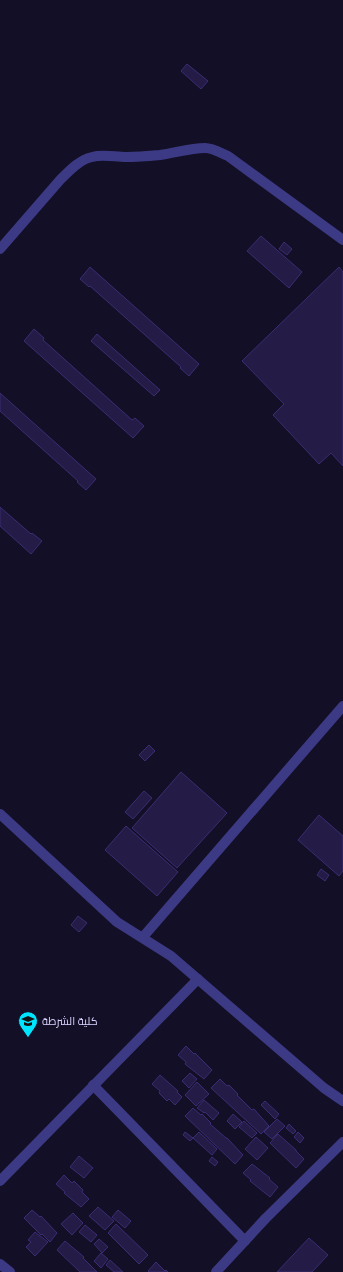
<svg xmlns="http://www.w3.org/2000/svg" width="343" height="1272" font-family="Karla,Cairo,sans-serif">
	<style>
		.building { fill: #241b47; stroke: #3b2d73 }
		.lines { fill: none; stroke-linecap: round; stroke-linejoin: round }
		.minor { stroke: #3d3a85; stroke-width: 10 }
		.labels { text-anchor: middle; stroke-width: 4; stroke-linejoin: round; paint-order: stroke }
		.poi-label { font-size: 11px; fill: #d9d4ff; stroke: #130f26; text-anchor: start }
	</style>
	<rect width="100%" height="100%" fill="#130f26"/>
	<g class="building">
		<polygon points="187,64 208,81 201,89 181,71"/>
		<polygon points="261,236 302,272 289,288 247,251"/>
		<polygon points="284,242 292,249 287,255 279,249"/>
		<polygon points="90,267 199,364 189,376 180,368 181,367 90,286 89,287 80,279"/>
		<polygon points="339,267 343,272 343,466 331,453 319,464 273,415 284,404 242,361"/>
		<polygon points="34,329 44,338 43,340 132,420 135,418 144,426 133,438 24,341"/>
		<polygon points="97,334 160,390 154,396 91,341"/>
		<polygon points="0,393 96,479 86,490 77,482 78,481 0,411"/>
		<polygon points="0,507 31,534 32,533 42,541 31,554 0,526"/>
		<polygon points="149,745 155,751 145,761 139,755"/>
		<polygon points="181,772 227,813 177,868 132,828"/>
		<polygon points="144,791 152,798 133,819 125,812"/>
		<polygon points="319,815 343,836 343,871 339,876 298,840"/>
		<polygon points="126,826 178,872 157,896 105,850"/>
		<polygon points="321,869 329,875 325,881 317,875"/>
		<polygon points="78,916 87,923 79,932 71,925"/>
		<polygon points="186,1046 194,1054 195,1053 212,1070 204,1079 185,1064 186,1062 178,1055"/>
		<polygon points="190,1073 197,1079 189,1088 182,1081"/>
		<polygon points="160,1075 178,1091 177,1092 182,1097 175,1105 169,1099 167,1101 159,1093 160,1091 152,1084"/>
		<polygon points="220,1079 227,1086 229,1085 238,1094 237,1095 252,1110 254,1109 269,1126 261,1134 211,1088"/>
		<polygon points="197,1082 209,1094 196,1106 185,1095"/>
		<polygon points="204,1100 219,1113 213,1120 205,1112 204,1113 197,1108"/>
		<polygon points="265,1101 279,1114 275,1119 261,1105"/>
		<polygon points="193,1108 201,1115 202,1114 211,1123 210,1124 226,1138 227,1138 243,1155 235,1164 185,1116"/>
		<polygon points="233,1114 242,1122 235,1129 227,1121"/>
		<polygon points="277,1119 285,1126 272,1139 264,1132"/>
		<polygon points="244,1121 257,1133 252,1138 239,1127"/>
		<polygon points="289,1124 296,1131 293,1134 286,1128"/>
		<polygon points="185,1132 193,1138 190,1141 183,1135"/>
		<polygon points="199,1132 217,1149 212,1155 193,1138"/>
		<polygon points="298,1132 304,1138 300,1143 294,1137"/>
		<polygon points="278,1134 296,1150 296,1151 304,1159 296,1168 270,1143"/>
		<polygon points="256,1137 268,1148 257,1160 245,1149"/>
		<polygon points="79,1156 93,1168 84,1178 70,1167"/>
		<polygon points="212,1157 218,1162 215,1166 209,1161"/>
		<polygon points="252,1164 270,1178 269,1179 278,1187 270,1197 250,1181 251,1180 243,1173"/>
		<polygon points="64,1175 72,1183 74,1181 83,1190 82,1192 89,1199 81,1207 64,1193 65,1192 56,1184"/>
		<polygon points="98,1207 114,1221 105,1230 89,1216"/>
		<polygon points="32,1210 40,1217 41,1216 57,1233 50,1242 42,1234 41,1235 24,1218"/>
		<polygon points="118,1210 131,1221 125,1228 112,1217"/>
		<polygon points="73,1213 83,1223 72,1235 61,1224"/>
		<polygon points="116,1224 148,1255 139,1264 108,1233"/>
		<polygon points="85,1225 97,1235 91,1242 79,1232"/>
		<polygon points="35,1232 48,1242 35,1256 26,1247 31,1242 28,1240"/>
		<polygon points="309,1238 328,1255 312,1272 277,1272"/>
		<polygon points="99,1239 108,1247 102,1253 94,1244"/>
		<polygon points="65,1241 84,1257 83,1258 97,1272 80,1272 57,1250"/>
		<polygon points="101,1253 108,1259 101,1268 94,1261"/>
		<polygon points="110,1260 123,1272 114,1272 106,1265"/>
		<polygon points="156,1262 165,1271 166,1270 168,1272 149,1272 148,1271"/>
	</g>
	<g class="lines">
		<g class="minor">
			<path d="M0 249 60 180C69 171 79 160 92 157 103 154 115 157 126 157 137 157 149 156 160 155 175 153 190 148 205 148 213 148 221 153 228 156L343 240"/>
			<polyline points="0,814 117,922 171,956 324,1088 343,1101"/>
			<polyline points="143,937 343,706"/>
			<polyline points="93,1085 245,1241"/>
			<polyline points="0,1181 198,979"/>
			<polyline points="0,1264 10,1272"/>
			<polyline points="216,1272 266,1218 343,1142"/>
		</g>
	</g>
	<defs>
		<g id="university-pin" transform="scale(1)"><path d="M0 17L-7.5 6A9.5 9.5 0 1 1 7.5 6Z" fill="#00e5ff" stroke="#130f26"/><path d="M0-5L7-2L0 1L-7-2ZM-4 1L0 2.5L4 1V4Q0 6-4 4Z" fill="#111"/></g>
	</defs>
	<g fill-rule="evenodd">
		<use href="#university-pin" x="28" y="1021"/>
	</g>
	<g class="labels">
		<g class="poi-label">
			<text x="42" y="1025">كلية الشرطة</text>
		</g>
	</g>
</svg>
